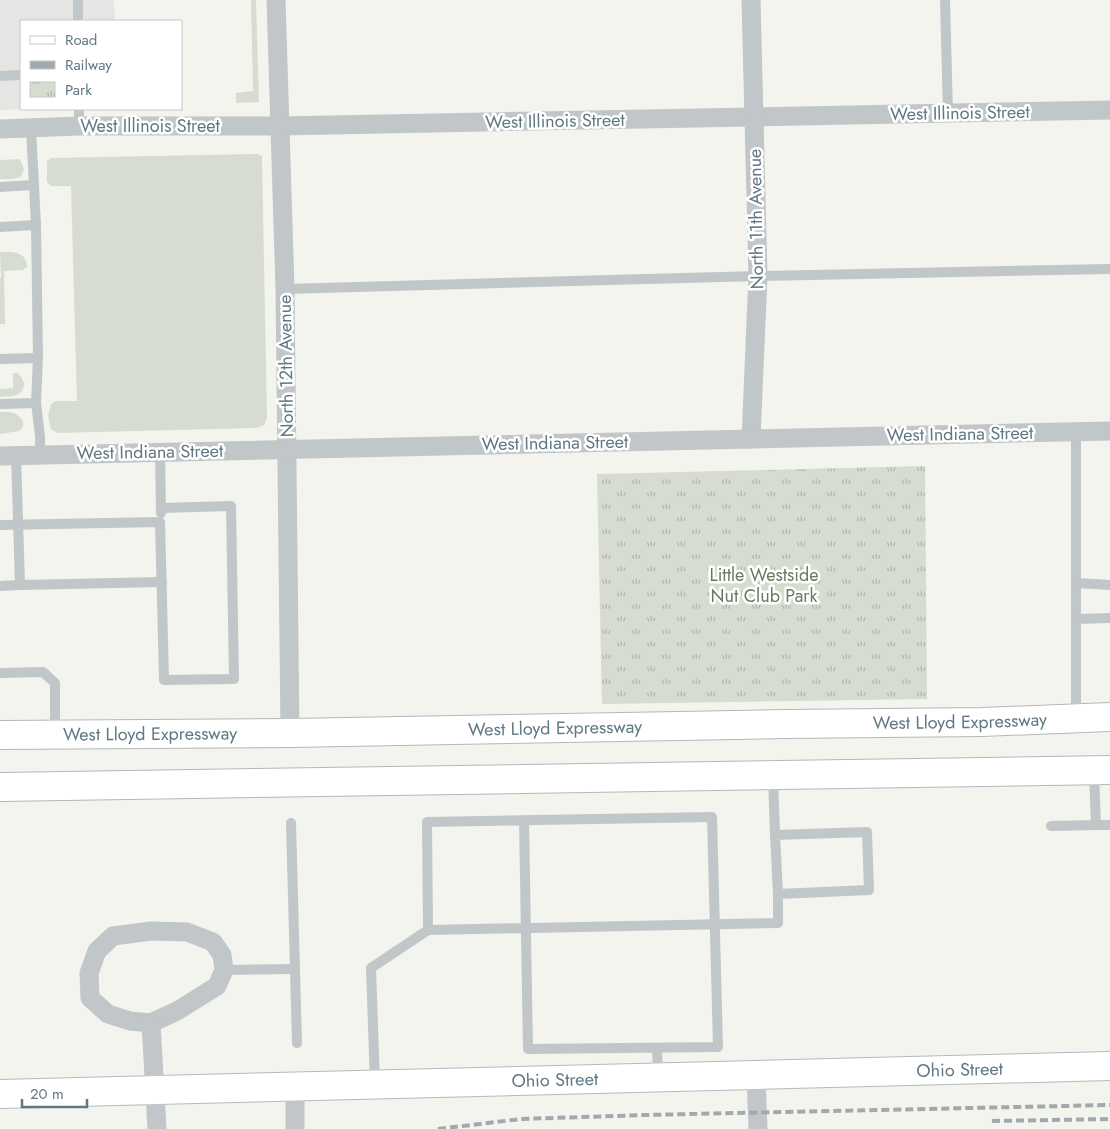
<svg xmlns="http://www.w3.org/2000/svg" width="1110" height="1129" font-family="Jost,sans-serif">
	<style>
		.built { fill: #e5e5e3 }
		.grass { fill: #d6dcd0 }
		.park { fill: url(#park-tufts) }
		.lines { fill: none; stroke-linecap: round; stroke-linejoin: round }
		.secondary-casing { stroke: #b3babd; stroke-width: 30 }
		.highway-casing { stroke: #b3b8ba; stroke-width: 30 }
		.lane { stroke: #c1c6c8; stroke-width: 10 }
		.street { stroke: #c1c6c8; stroke-width: 19 }
		.secondary { stroke: #fff; stroke-width: 28 }
		.highway { stroke: #fff; stroke-width: 28 }
		.rail { stroke: #a1a9ad; stroke-width: 4; stroke-dasharray: 8 4; stroke-linecap: butt }
		.labels { text-anchor: middle; stroke-width: 5; stroke-linejoin: round; paint-order: stroke }
		.street-label { font-size: 18px; fill: #607883; stroke: #fff }
		.park-label { font-size: 18px; fill: #687a60; stroke: #fff }
	</style>
	<defs>
		<pattern id="park-tufts" width="24" height="20" patternUnits="userSpaceOnUse" patternTransform="scale(1.25)"><rect width="24" height="20" fill="#d6dcd0"/><path d="M3 7l-1-3M5 7V3M7 7l1-3M15 17l-1-3M17 17v-4M19 17l1-3" fill="none" stroke="#b1b7ae"/></pattern>
	</defs>
	<rect width="100%" height="100%" fill="#f4f4ef"/>
	<polygon class="built" points="0,0 114,0 115,21 21,21 21,109 26,109 0,110"/>
	<g class="grass">
		<polygon points="251,0 256,0 259,102 236,103 236,93 253,91"/>
		<polygon points="257,154 262,156 267,418 264,425 256,428 58,433 51,429 48,415 51,404 56,401 77,401 71,186 51,186 47,182 47,161 51,158"/>
		<polygon points="20,159 24,169 21,177 13,179 0,179 0,160"/>
		<path d="M0 252C13 252 26 251 27 267L23 270 4 271 5 324H0V278H1Z"/>
		<path d="M13 373H18C22 379 26 382 23 389 18 398 9 396 0 397V389L13 388Z"/>
		<path d="M0 412C12 412 15 411 23 421V427L19 431 0 434Z"/>
	</g>
	<polygon class="park" points="925,466 927,699 602,704 597,474"/>
	<g class="lines">
		<g class="secondary-casing">
			<g id="secondary">
				<path id="s1" d="M0 1094 1110 1066"/>
			</g>
		</g>
		<g class="highway-casing">
			<g id="highway">
				<path id="s2" d="M0 735 290 733 785 724 982 722 1110 717"/>
				<polyline points="0,787 1110,770"/>
			</g>
		</g>
		<g class="lane">
			<polyline points="78,0 78,21"/>
			<polyline points="945,0 948,113"/>
			<polyline points="0,76 21,75"/>
			<polyline points="79,109 79,126"/>
			<polyline points="31,128 36,225 38,358 36,403 40,436 40,455"/>
			<polyline points="0,187 33,185"/>
			<polyline points="0,227 36,225"/>
			<polyline points="285,289 758,276 1110,269"/>
			<polyline points="0,359 38,358"/>
			<polyline points="0,404 36,403"/>
			<polyline points="1076,432 1076,717"/>
			<polyline points="160,452 161,513"/>
			<polyline points="0,525 160,522 164,680 234,679 231,506 161,508"/>
			<polyline points="1076,583 1110,585"/>
			<polyline points="20,585 162,582"/>
			<polyline points="0,586 20,585 16,455"/>
			<polyline points="1076,619 1110,618"/>
			<polyline points="0,673 43,672 55,683 55,733"/>
			<polyline points="1094,772 1096,825 1110,825"/>
			<polyline points="773,776 775,835"/>
			<polyline points="291,823 297,1043"/>
			<polyline points="1051,826 1096,825"/>
			<polyline points="428,930 427,822 712,817 718,1047 528,1049 524,820"/>
			<polyline points="224,970 295,969"/>
			<polyline points="657,1048 658,1077"/>
			<polyline points="375,1083 371,968 428,930 778,923 778,894 869,890 867,832 775,835 778,894"/>
		</g>
		<g class="street">
			<polyline points="276,0 285,289 290,733"/>
			<polyline points="0,129 79,126 280,126 1110,110"/>
			<polyline points="751,439 758,276 751,0"/>
			<polyline points="0,456 1110,431"/>
			<polygon points="151,931 187,932 213,942 222,955 224,970 217,986 177,1011 151,1023 130,1021 108,1014 90,998 89,973 97,951 113,936"/>
			<polyline points="151,1023 157,1129"/>
			<polyline points="756,1075 758,1129"/>
			<polyline points="295,1086 295,1129"/>
		</g>
		<use href="#secondary" class="secondary"/>
		<use href="#highway" class="highway"/>
		<g class="rail">
			<polyline points="992,1121 1110,1119"/>
			<polyline points="438,1129 521,1119 645,1115 1110,1105"/>
		</g>
	</g>
	<g class="labels">
		<g class="street-label">
			<text transform="translate(960 113) rotate(-1)" y="6">West Illinois Street</text>
			<text transform="translate(555 121) rotate(-1)" y="6">West Illinois Street</text>
			<text x="150" y="132">West Illinois Street</text>
			<text transform="translate(756 219) rotate(-91)" y="6">North 11th Avenue</text>
			<text transform="translate(286 366) rotate(-91)" y="6">North 12th Avenue</text>
			<text transform="translate(960 434) rotate(-1)" y="6">West Indiana Street</text>
			<text transform="translate(555 443) rotate(-1)" y="6">West Indiana Street</text>
			<text transform="translate(150 452) rotate(-1)" y="6">West Indiana Street</text>
			<text dy="6" stroke="none"><textPath href="#s2" startOffset="960">West Lloyd Expressway</textPath></text>
			<text dy="6" stroke="none"><textPath href="#s2" startOffset="555">West Lloyd Expressway</textPath></text>
			<text dy="6" stroke="none"><textPath href="#s2" startOffset="150">West Lloyd Expressway</textPath></text>
			<text dy="6" stroke="none"><textPath href="#s1" startOffset="960">Ohio Street</textPath></text>
			<text dy="6" stroke="none"><textPath href="#s1" startOffset="555">Ohio Street</textPath></text>
		</g>
		<g class="park-label">
			<text x="764" y="581">Little Westside<tspan x="764" dy="21">Nut Club Park</tspan></text>
		</g>
	</g>
	<rect x="20" y="20" width="162" height="90" fill="#ffffff" stroke="#bfc9cd"/>
	<rect x="30" y="36" width="25" height="8" fill="#ffffff" stroke="#bfc9cd"/>
	<text x="65" y="45" font-size="15" fill="#607883">Road</text>
	<rect x="30" y="61" width="25" height="8" fill="#a1a9ad" stroke="#bfc9cd"/>
	<text x="65" y="70" font-size="15" fill="#607883">Railway</text>
	<rect x="30" y="82" width="25" height="15" fill="url(#park-tufts)" stroke="#bfc9cd"/>
	<text x="65" y="95" font-size="15" fill="#607883">Park</text>
	<path d="M22 1099v8h65v-8" fill="none" stroke="#607883" stroke-width="2.5"/>
	<text x="30" y="1099" font-size="15" fill="#607883" stroke="#ffffff" stroke-width="4" paint-order="stroke">20 m</text>
</svg>
